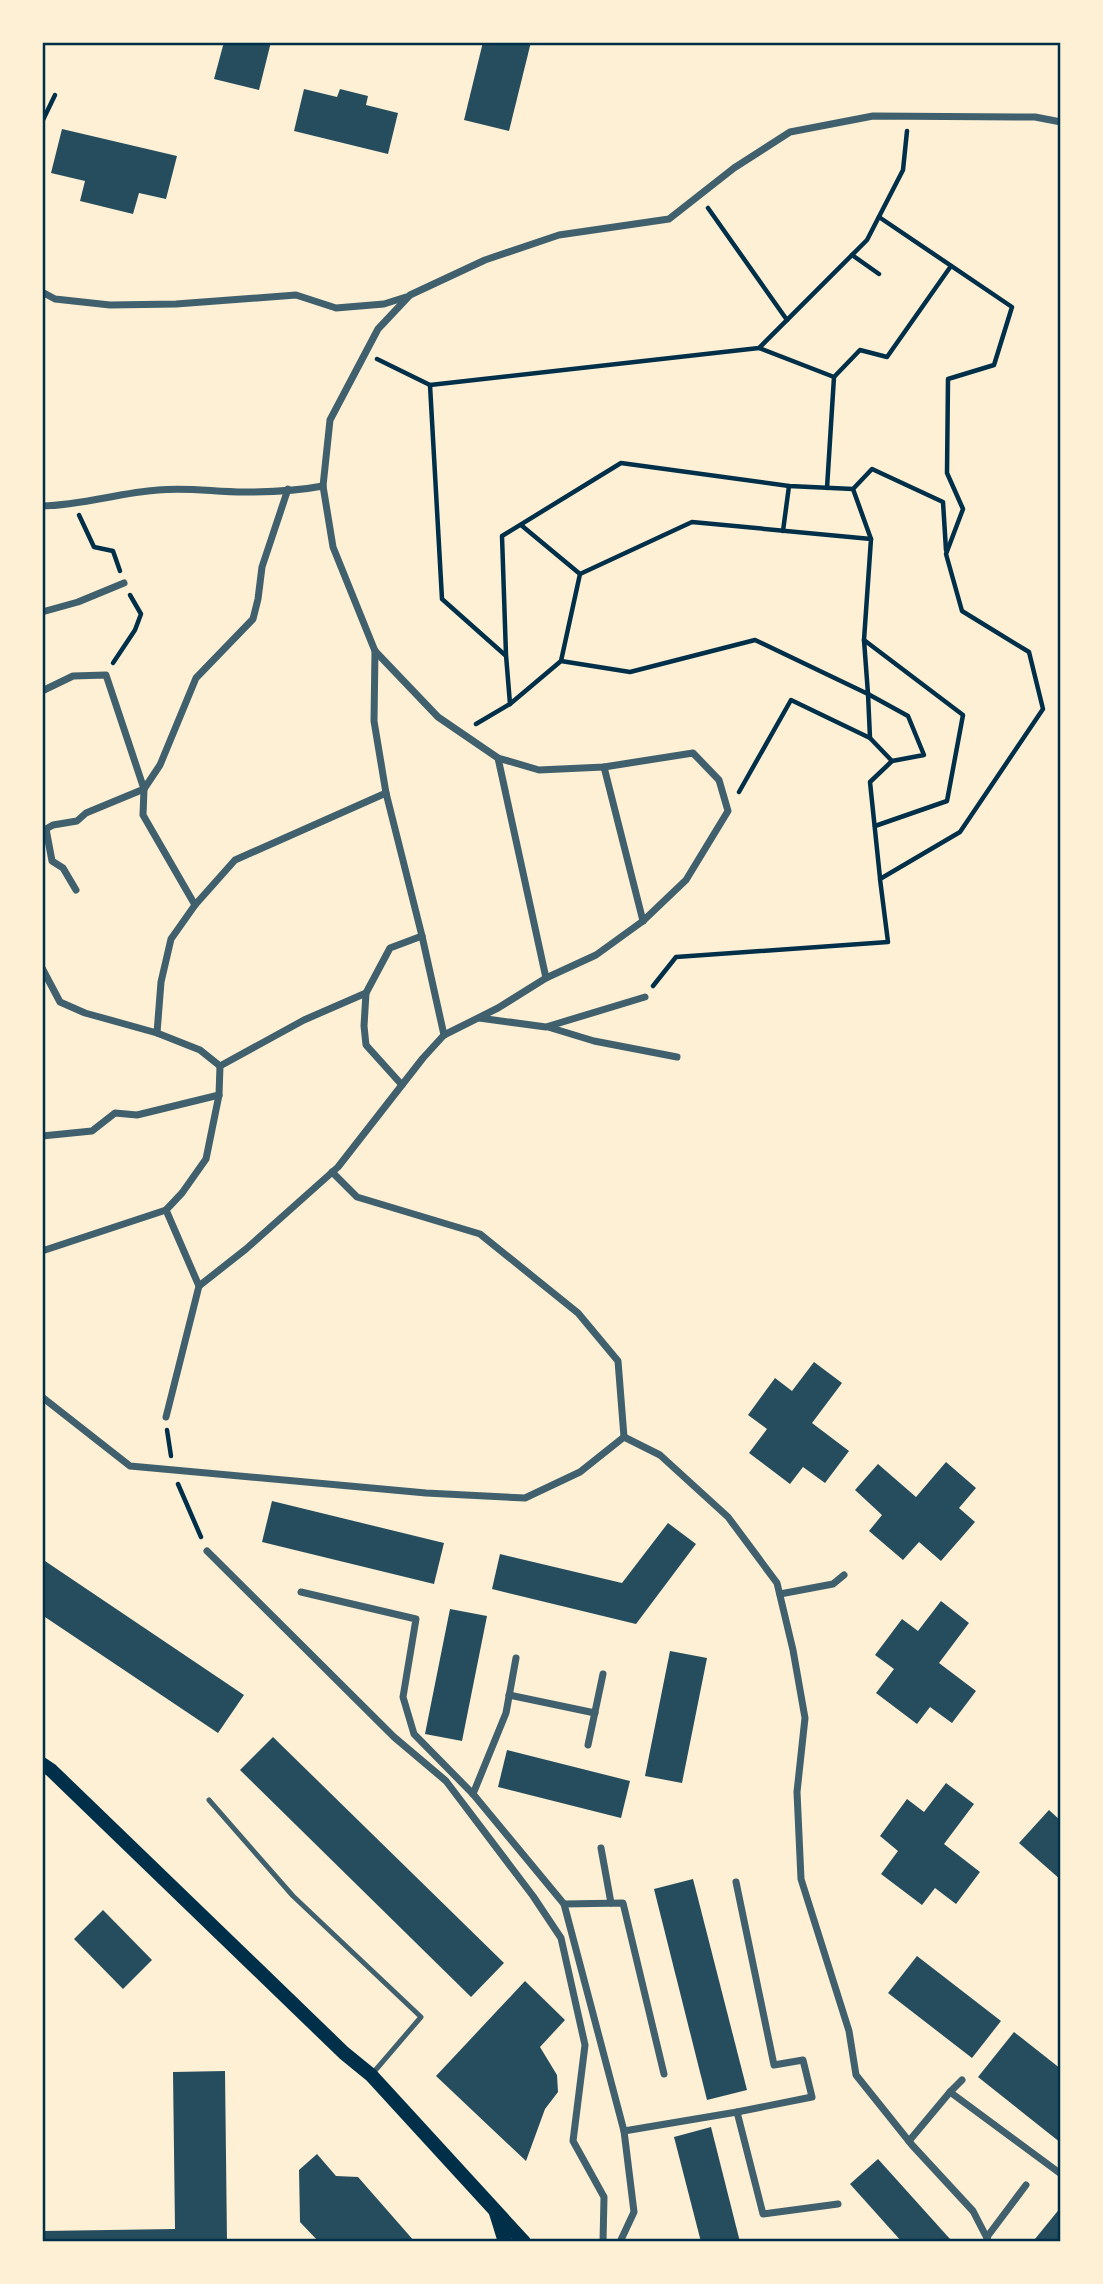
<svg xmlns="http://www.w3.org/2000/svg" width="1103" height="2284" font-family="Merriweather,serif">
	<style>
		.building { fill: #264d5e }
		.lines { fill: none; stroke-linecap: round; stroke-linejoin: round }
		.path { stroke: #003049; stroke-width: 4.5 }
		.service { stroke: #3f606c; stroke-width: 5 }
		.minor { stroke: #3f606c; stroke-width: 7 }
		.secondary { stroke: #003049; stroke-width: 14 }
		.neatline { fill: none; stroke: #003049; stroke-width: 2.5 }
	</style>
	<rect width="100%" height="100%" fill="#fdf0d5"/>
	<g class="building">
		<polygon points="224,42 271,42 259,90 214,79"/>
		<polygon points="483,42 531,42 509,131 464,120"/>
		<polygon points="304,89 337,97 340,89 368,96 366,105 398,113 388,154 294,131"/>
		<polygon points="62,129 177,156 166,199 139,193 133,214 80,201 85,181 51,173"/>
		<polygon points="814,1362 842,1383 812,1423 849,1451 825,1483 803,1467 790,1484 749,1453 767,1429 748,1415 775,1378 792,1391"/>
		<polygon points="946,1462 976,1488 959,1508 975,1522 941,1561 919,1542 903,1560 869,1531 882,1515 855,1490 878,1464 916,1497"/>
		<polygon points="272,1501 444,1543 434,1584 262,1542"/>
		<polygon points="668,1523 696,1544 636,1624 492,1589 500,1554 622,1583"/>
		<polygon points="42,1559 244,1695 218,1733 42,1615"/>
		<polygon points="941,1601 969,1623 939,1663 976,1691 952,1723 930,1707 917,1724 876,1693 894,1669 875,1655 902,1619 918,1631"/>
		<polygon points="450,1609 487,1616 462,1741 425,1734"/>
		<polygon points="670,1651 707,1658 682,1783 645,1776"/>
		<polygon points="273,1737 504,1963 471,1997 240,1770"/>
		<polygon points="507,1750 630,1781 621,1818 498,1787"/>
		<polygon points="946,1783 974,1804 944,1844 980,1872 956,1904 935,1888 922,1905 881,1874 898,1851 880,1836 907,1799 924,1812"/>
		<polygon points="1049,1810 1061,1821 1061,1880 1019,1843"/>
		<polygon points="693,1879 747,2090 707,2100 654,1889"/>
		<polygon points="103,1910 152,1960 123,1989 74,1939"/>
		<polygon points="917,1956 1001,2021 972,2058 888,1993"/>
		<polygon points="525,1981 565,2020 540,2047 557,2075 558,2092 545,2109 526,2161 436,2076"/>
		<polygon points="1014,2032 1061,2069 1061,2143 978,2077"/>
		<polygon points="225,2071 227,2242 42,2242 42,2231 175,2229 173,2072"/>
		<polygon points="711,2127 740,2242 701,2242 674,2137"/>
		<polygon points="317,2154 336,2176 358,2177 415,2242 319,2242 300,2222 299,2170"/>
		<polygon points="878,2159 950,2239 947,2242 902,2242 850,2184"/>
		<polygon points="1061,2207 1061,2242 1039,2242 1035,2239"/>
	</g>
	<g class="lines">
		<g class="path">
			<polyline points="42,122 55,95"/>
			<polyline points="708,208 787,320"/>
			<polyline points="852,255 879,274"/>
			<polyline points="759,348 834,377 860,350 887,357 951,266"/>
			<polyline points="377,359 430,385 759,348 867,240 903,170 907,131"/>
			<polyline points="430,385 442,599 505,655"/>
			<polyline points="827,488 834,377"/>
			<polyline points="853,489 871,539"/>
			<polyline points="79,515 94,547 113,551 120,571"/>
			<polyline points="521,525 580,574 561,661"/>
			<polyline points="783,531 789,486"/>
			<polyline points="580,574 692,522 871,539 864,640"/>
			<polyline points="113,663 135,630 141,614 130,595"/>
			<polyline points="510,704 561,661 630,672 755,640 868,694 864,640 963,715 947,801 875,826"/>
			<polyline points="476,724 510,704 506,655 502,536 621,463 789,486 853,489 872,469 943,502 946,550"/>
			<polyline points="870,738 868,694 908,716 924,755 892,761"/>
			<polyline points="739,792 791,700 870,738 892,761 870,782 880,878"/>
			<polyline points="653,986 676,957 888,942 880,879 960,832 1043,709 1029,652 962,611 946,554 963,509 947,473 948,379 994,365 1012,307 879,217"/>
			<polyline points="167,1430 171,1456"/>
			<polyline points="178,1484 201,1537"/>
		</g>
		<polyline class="service" points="209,1800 293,1896 421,2017 373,2073"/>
		<g class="minor">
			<polyline points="42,292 55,299 110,305 176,304 296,295 336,308 384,304 406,297"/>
			<path d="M42 506C83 505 118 493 158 490 189 487 214 492 244 492 270 492 297 491 323 486"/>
			<polyline points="42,612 78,602 124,583"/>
			<polyline points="375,651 374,721 386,793 422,936 444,1035"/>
			<polyline points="42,691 73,676 106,675 144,789 86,813 77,821 53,825 46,829 52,861 63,868 76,890"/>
			<polyline points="498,758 546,978"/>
			<polyline points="604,767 643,921"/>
			<polyline points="195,905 143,815 144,789 160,765 196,678 253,619 258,599 262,567 288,489"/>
			<polyline points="42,968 60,1002 85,1013 157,1033"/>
			<polyline points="366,993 364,1026 366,1045 402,1085"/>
			<polyline points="479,1018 546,1027 645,997"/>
			<polyline points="548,1027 594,1041 677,1057"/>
			<polyline points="220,1066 200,1050 157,1033 161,982 171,939 195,905 235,860 386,793"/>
			<polyline points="220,1066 304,1020 366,993 390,948 422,936"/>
			<polyline points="42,1136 92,1131 115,1113 137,1115 219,1095"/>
			<polyline points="332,1172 357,1197 480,1234 578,1313 618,1361 624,1437"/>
			<polyline points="166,1210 199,1286"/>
			<polyline points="42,1251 166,1210 182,1193 206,1159 219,1095 220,1066"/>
			<polyline points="42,1397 130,1466 426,1493 525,1498 580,1472 624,1437 660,1455 728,1517 777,1583 793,1650 805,1718 797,1792 801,1879 849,2031 856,2075 912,2145 973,2211 989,2242"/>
			<polyline points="166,1417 199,1286 246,1249 338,1167 423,1058 444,1035 498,1008 546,978 596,955 643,921 686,880 728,811 719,780 693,753 604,767 539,770 498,758 438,717 375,651 333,547 323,486 330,420 378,329 410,295 485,260 559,235 669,219 734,168 790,132 873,116 1035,117 1061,122"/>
			<polyline points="207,1551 394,1737 446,1781 533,1896 561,1938 585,2045 573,2141 604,2197 603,2242"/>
			<polyline points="301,1592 416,1619 403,1697 414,1734 473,1794 564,1904 624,2131 634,2212 620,2242"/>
			<polyline points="780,1594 833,1584 844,1575"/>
			<polyline points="509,1695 595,1713"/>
			<polyline points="588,1745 603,1674"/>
			<polyline points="473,1794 506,1713 516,1658"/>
			<polyline points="601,1848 611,1903"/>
			<polyline points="564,1904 623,1903 664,2074"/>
			<polyline points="950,2092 962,2080"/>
			<polyline points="737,2112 763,2214 838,2204"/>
			<polyline points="624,2131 737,2112 812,2097 803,2060 774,2065 736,1882"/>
			<polyline points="909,2141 950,2092 1061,2174"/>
			<polyline points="987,2237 1026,2185"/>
		</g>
		<g class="secondary">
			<polyline points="42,1764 51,1770 344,2053 371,2075 524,2242"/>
			<polyline points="496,2213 505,2242"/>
		</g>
	</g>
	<rect width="1103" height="2284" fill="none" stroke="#fdf0d5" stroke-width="88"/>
	<rect x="44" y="44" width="1015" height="2196" class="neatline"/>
</svg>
